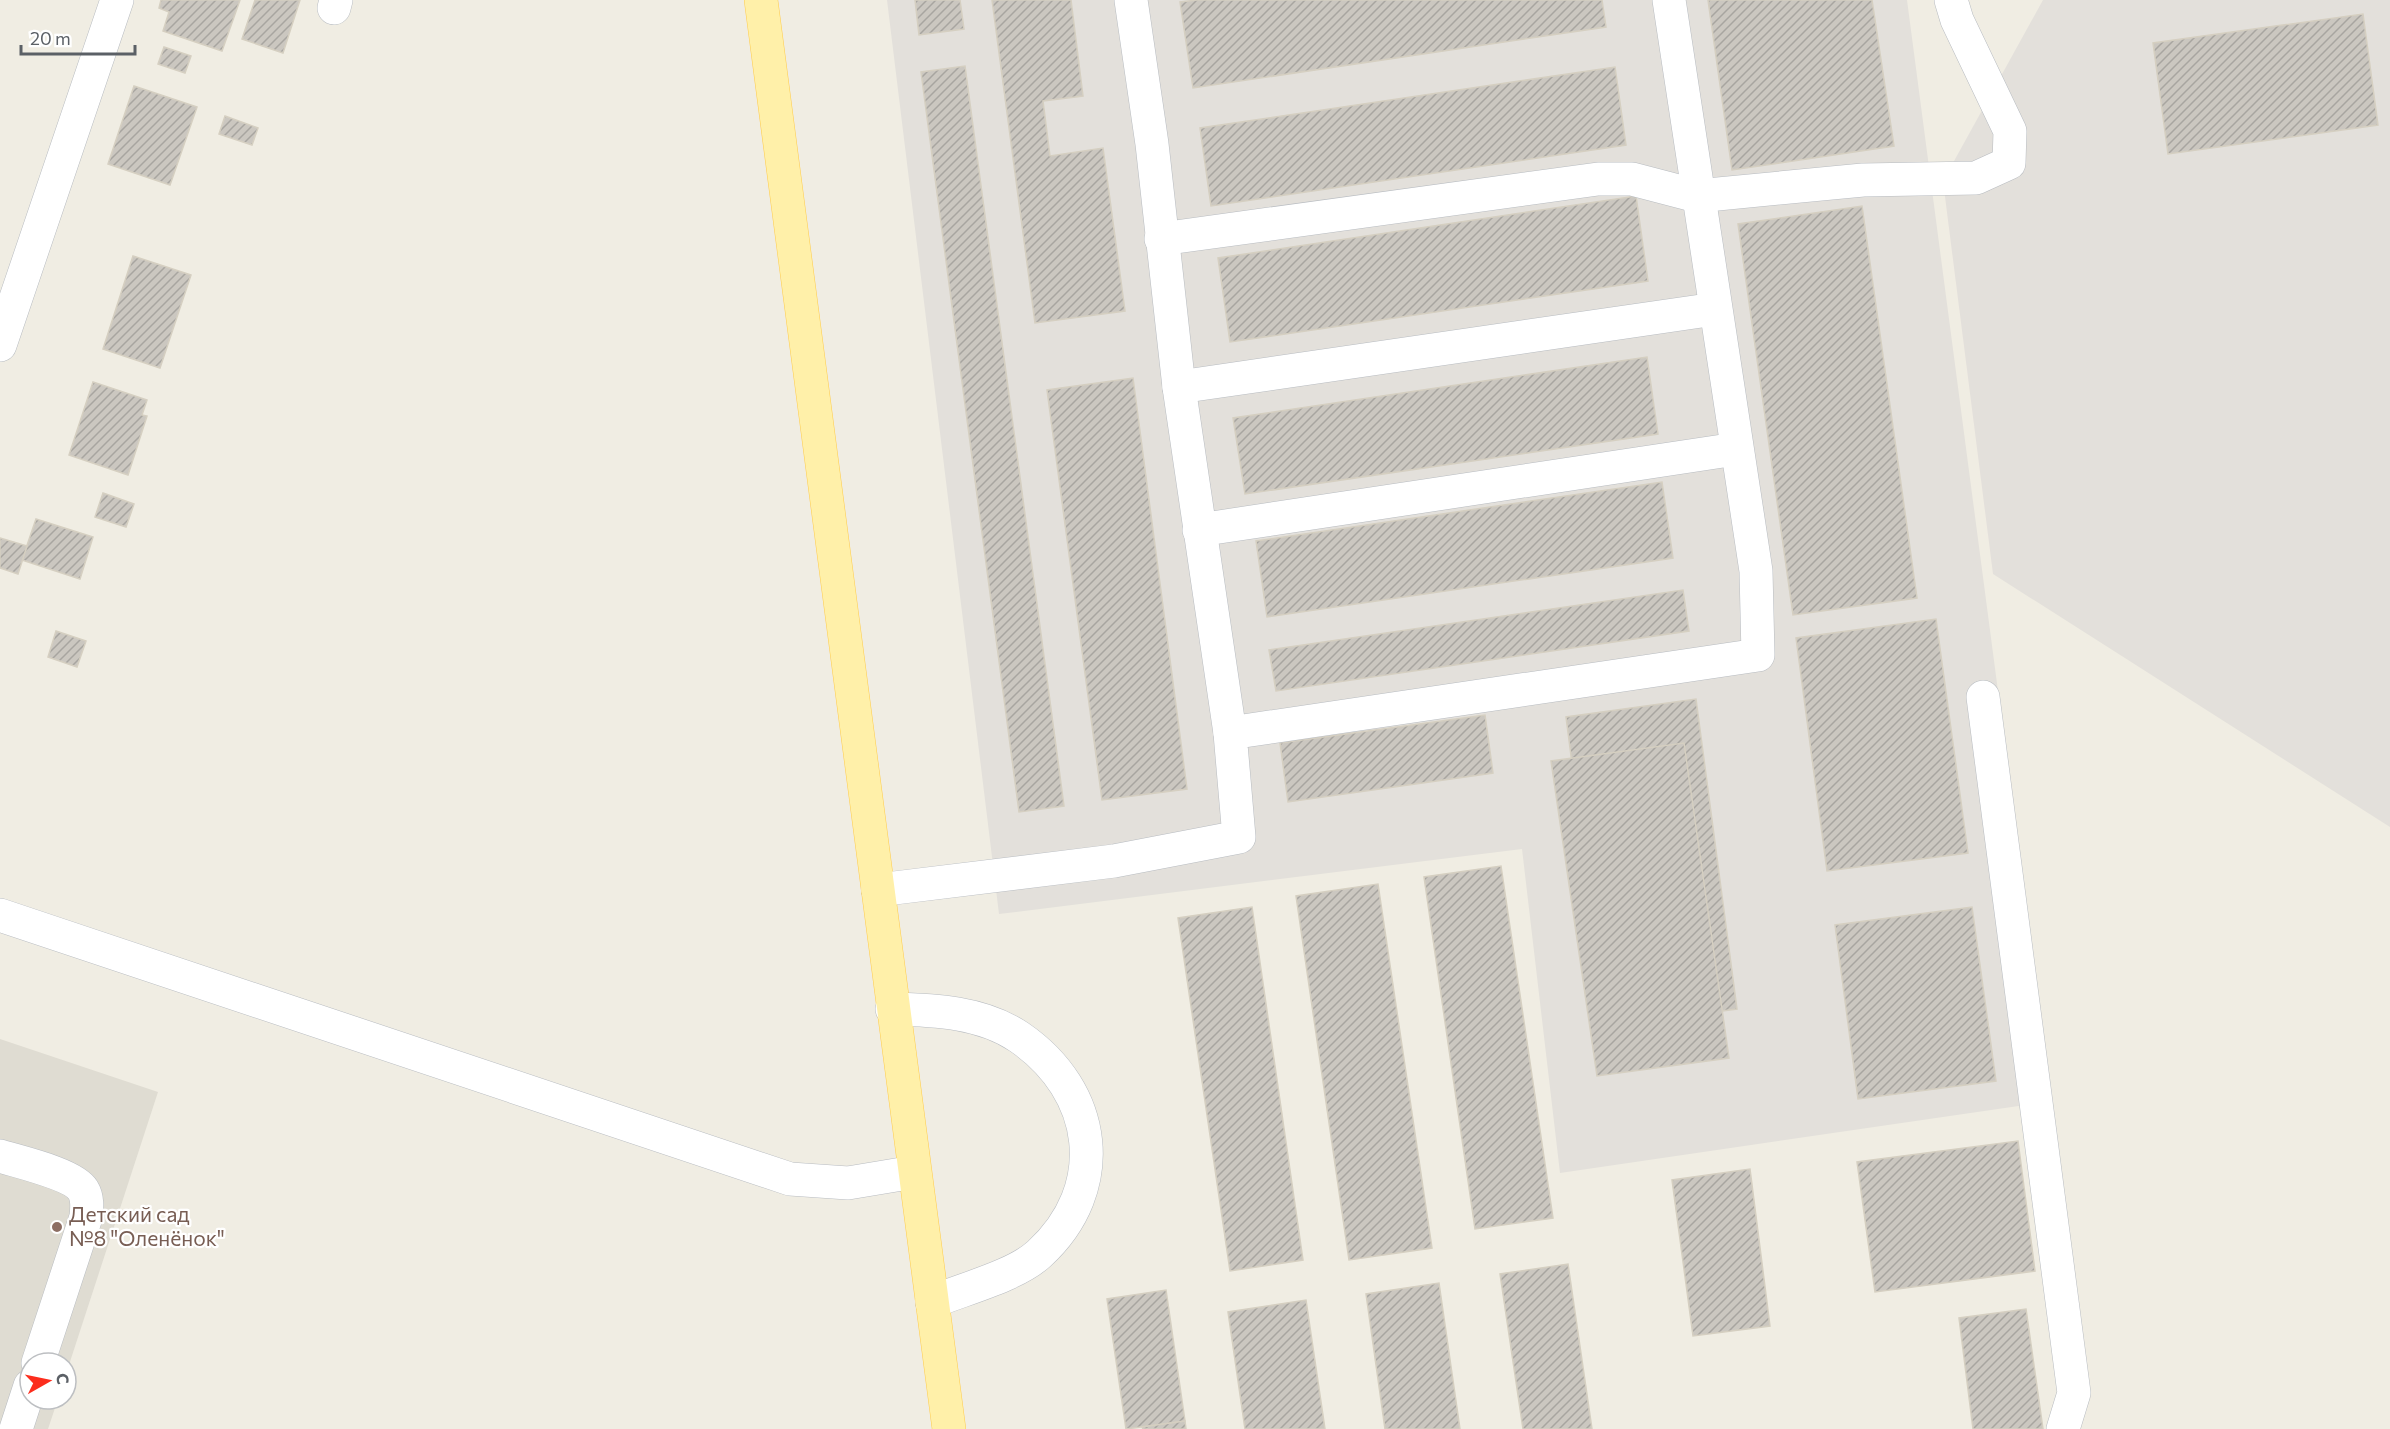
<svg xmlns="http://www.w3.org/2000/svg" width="2390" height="1429" font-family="Commissioner,sans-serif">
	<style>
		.industrial { fill: #e3e0db }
		.education { fill: #dfdcd2 }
		.building { fill: url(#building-hatch); stroke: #d5cfc1; stroke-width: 1.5 }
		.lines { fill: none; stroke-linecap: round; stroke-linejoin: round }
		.minor-casing { stroke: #b8bcc1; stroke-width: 34 }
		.major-casing { stroke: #ffcc4d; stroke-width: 34 }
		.minor { stroke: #fff; stroke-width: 33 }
		.major { stroke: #fff0a9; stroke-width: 33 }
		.education-dot { fill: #8d6e63; stroke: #fff; stroke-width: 2 }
		.labels { text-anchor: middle; stroke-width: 4.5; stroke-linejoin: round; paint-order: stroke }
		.education-label { font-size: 21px; fill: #785e54; stroke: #fff; text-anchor: start }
	</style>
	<defs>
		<pattern id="building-hatch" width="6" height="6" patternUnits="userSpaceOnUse" patternTransform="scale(1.5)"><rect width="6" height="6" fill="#cbc7c0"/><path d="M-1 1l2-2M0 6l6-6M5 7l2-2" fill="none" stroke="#a8a5a0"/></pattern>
	</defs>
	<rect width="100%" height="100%" fill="#f0ede3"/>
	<g class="industrial">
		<polygon points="887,0 1907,0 2052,1101 1560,1173 1522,849 999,914"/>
		<polygon points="2043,0 2390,0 2390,827 1993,574 1943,181"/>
	</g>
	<polygon class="education" points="0,1039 158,1092 66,1374 66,1363 30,1363 30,1399 58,1399 48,1429 0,1429"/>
	<g class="building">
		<polygon points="161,0 240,0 222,51 163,31 169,12 159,8"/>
		<polygon points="255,0 300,0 283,53 242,39"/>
		<polygon points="915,0 960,0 964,29 919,35"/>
		<polygon points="992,0 1071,0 1083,96 1043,101 1050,156 1103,148 1125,311 1035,323"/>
		<polygon points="1197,0 1602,0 1606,27 1193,88 1180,2"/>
		<polygon points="1708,0 1872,0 1894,146 1732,170"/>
		<polygon points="2363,14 2378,125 2168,154 2153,43"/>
		<polygon points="164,47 191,56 185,73 158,64"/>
		<polygon points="965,66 1064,806 1019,812 921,72"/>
		<polygon points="1615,67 1626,145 1211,206 1200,128"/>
		<polygon points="134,86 197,107 170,185 108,164"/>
		<polygon points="225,116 258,128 252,145 219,134"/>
		<polygon points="1636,196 1648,281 1230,342 1218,258"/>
		<polygon points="1862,206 1917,598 1793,615 1738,224"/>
		<polygon points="133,256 191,275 160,368 103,349"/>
		<polygon points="1647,357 1658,434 1245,494 1233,418"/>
		<polygon points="1133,378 1187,789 1102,800 1047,390"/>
		<polygon points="93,382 147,400 142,415 147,416 128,475 69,455"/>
		<polygon points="1662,482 1673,558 1267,617 1256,541"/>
		<polygon points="103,493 134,504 126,527 95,517"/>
		<polygon points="36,519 93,537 80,579 22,560"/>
		<polygon points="0,538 27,546 18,574 0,568"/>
		<polygon points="1683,590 1689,631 1276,691 1269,650"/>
		<polygon points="1936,619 1968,853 1827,871 1796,638"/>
		<polygon points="56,631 86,641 77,667 48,657"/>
		<polygon points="1696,699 1737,1009 1606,1026 1566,717"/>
		<polygon points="1485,715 1493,773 1288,802 1280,743"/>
		<polygon points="1684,743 1729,1058 1597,1076 1551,761"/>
		<polygon points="1501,866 1553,1218 1475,1229 1424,877"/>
		<polygon points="1378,884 1432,1248 1349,1260 1296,896"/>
		<polygon points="1252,907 1303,1260 1230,1271 1178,918"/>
		<polygon points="1972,907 1996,1081 1858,1099 1835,925"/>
		<polygon points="2018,1141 2035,1271 1875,1292 1857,1162"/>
		<polygon points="1750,1169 1770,1326 1693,1336 1672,1180"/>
		<polygon points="1568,1264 1592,1429 1523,1429 1500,1274"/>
		<polygon points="1439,1283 1460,1429 1385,1429 1366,1294"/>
		<polygon points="1166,1290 1185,1421 1126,1429 1107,1299"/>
		<polygon points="1306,1300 1325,1429 1245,1429 1228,1312"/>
		<polygon points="2026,1309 2043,1429 1973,1429 1959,1318"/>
		<polygon points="1185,1421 1186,1429 1143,1429 1142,1427"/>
	</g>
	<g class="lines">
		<g class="minor-casing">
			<g id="minor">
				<polyline points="1131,0 1152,144 1179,387 1230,733"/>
				<polyline points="334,8 336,0"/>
				<polyline points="1161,239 1598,179 1632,179 1697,196 1863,180 1976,178 2009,163 2010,131 1957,20 1951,0"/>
				<polyline points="0,345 117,0"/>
				<polyline points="1179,387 1715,309"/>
				<polyline points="1199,530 1736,449"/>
				<polyline points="1983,697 2074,1393 2063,1429"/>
				<polyline points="878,890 1114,861 1239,837 1230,733 1758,655 1756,571 1669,0"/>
				<polyline points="0,915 790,1179 848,1183 914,1172"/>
				<path d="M892 1009C935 1010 982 1012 1019 1037 1098 1091 1111 1188 1039 1254 1015 1276 963 1289 932 1302"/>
				<path d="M0 1156C19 1162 73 1174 83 1190 88 1198 87 1208 86 1217L38 1363"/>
				<polyline points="16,1429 30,1386"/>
			</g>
		</g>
		<g class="major-casing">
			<polyline id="major" points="761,0 949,1429"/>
		</g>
		<use href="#minor" class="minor"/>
		<use href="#major" class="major"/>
	</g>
	<circle class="education-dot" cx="57" cy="1227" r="6"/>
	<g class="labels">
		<g class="education-label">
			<text x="69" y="1222">Детский сад<tspan x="69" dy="24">№8 "Оленёнок"</tspan></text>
		</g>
	</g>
	<g transform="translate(48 1381) rotate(81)"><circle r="28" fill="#ffffff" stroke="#bdbfc2" stroke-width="1.5"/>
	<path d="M0-4.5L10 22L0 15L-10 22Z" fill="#fc2d1d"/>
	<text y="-9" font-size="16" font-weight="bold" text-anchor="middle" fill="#5b6066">С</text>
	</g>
	<path d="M21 45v9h114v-9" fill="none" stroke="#5b6066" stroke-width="3"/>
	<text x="30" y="45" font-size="18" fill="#5b6066" stroke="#ffffff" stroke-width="4.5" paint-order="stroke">20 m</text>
</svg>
